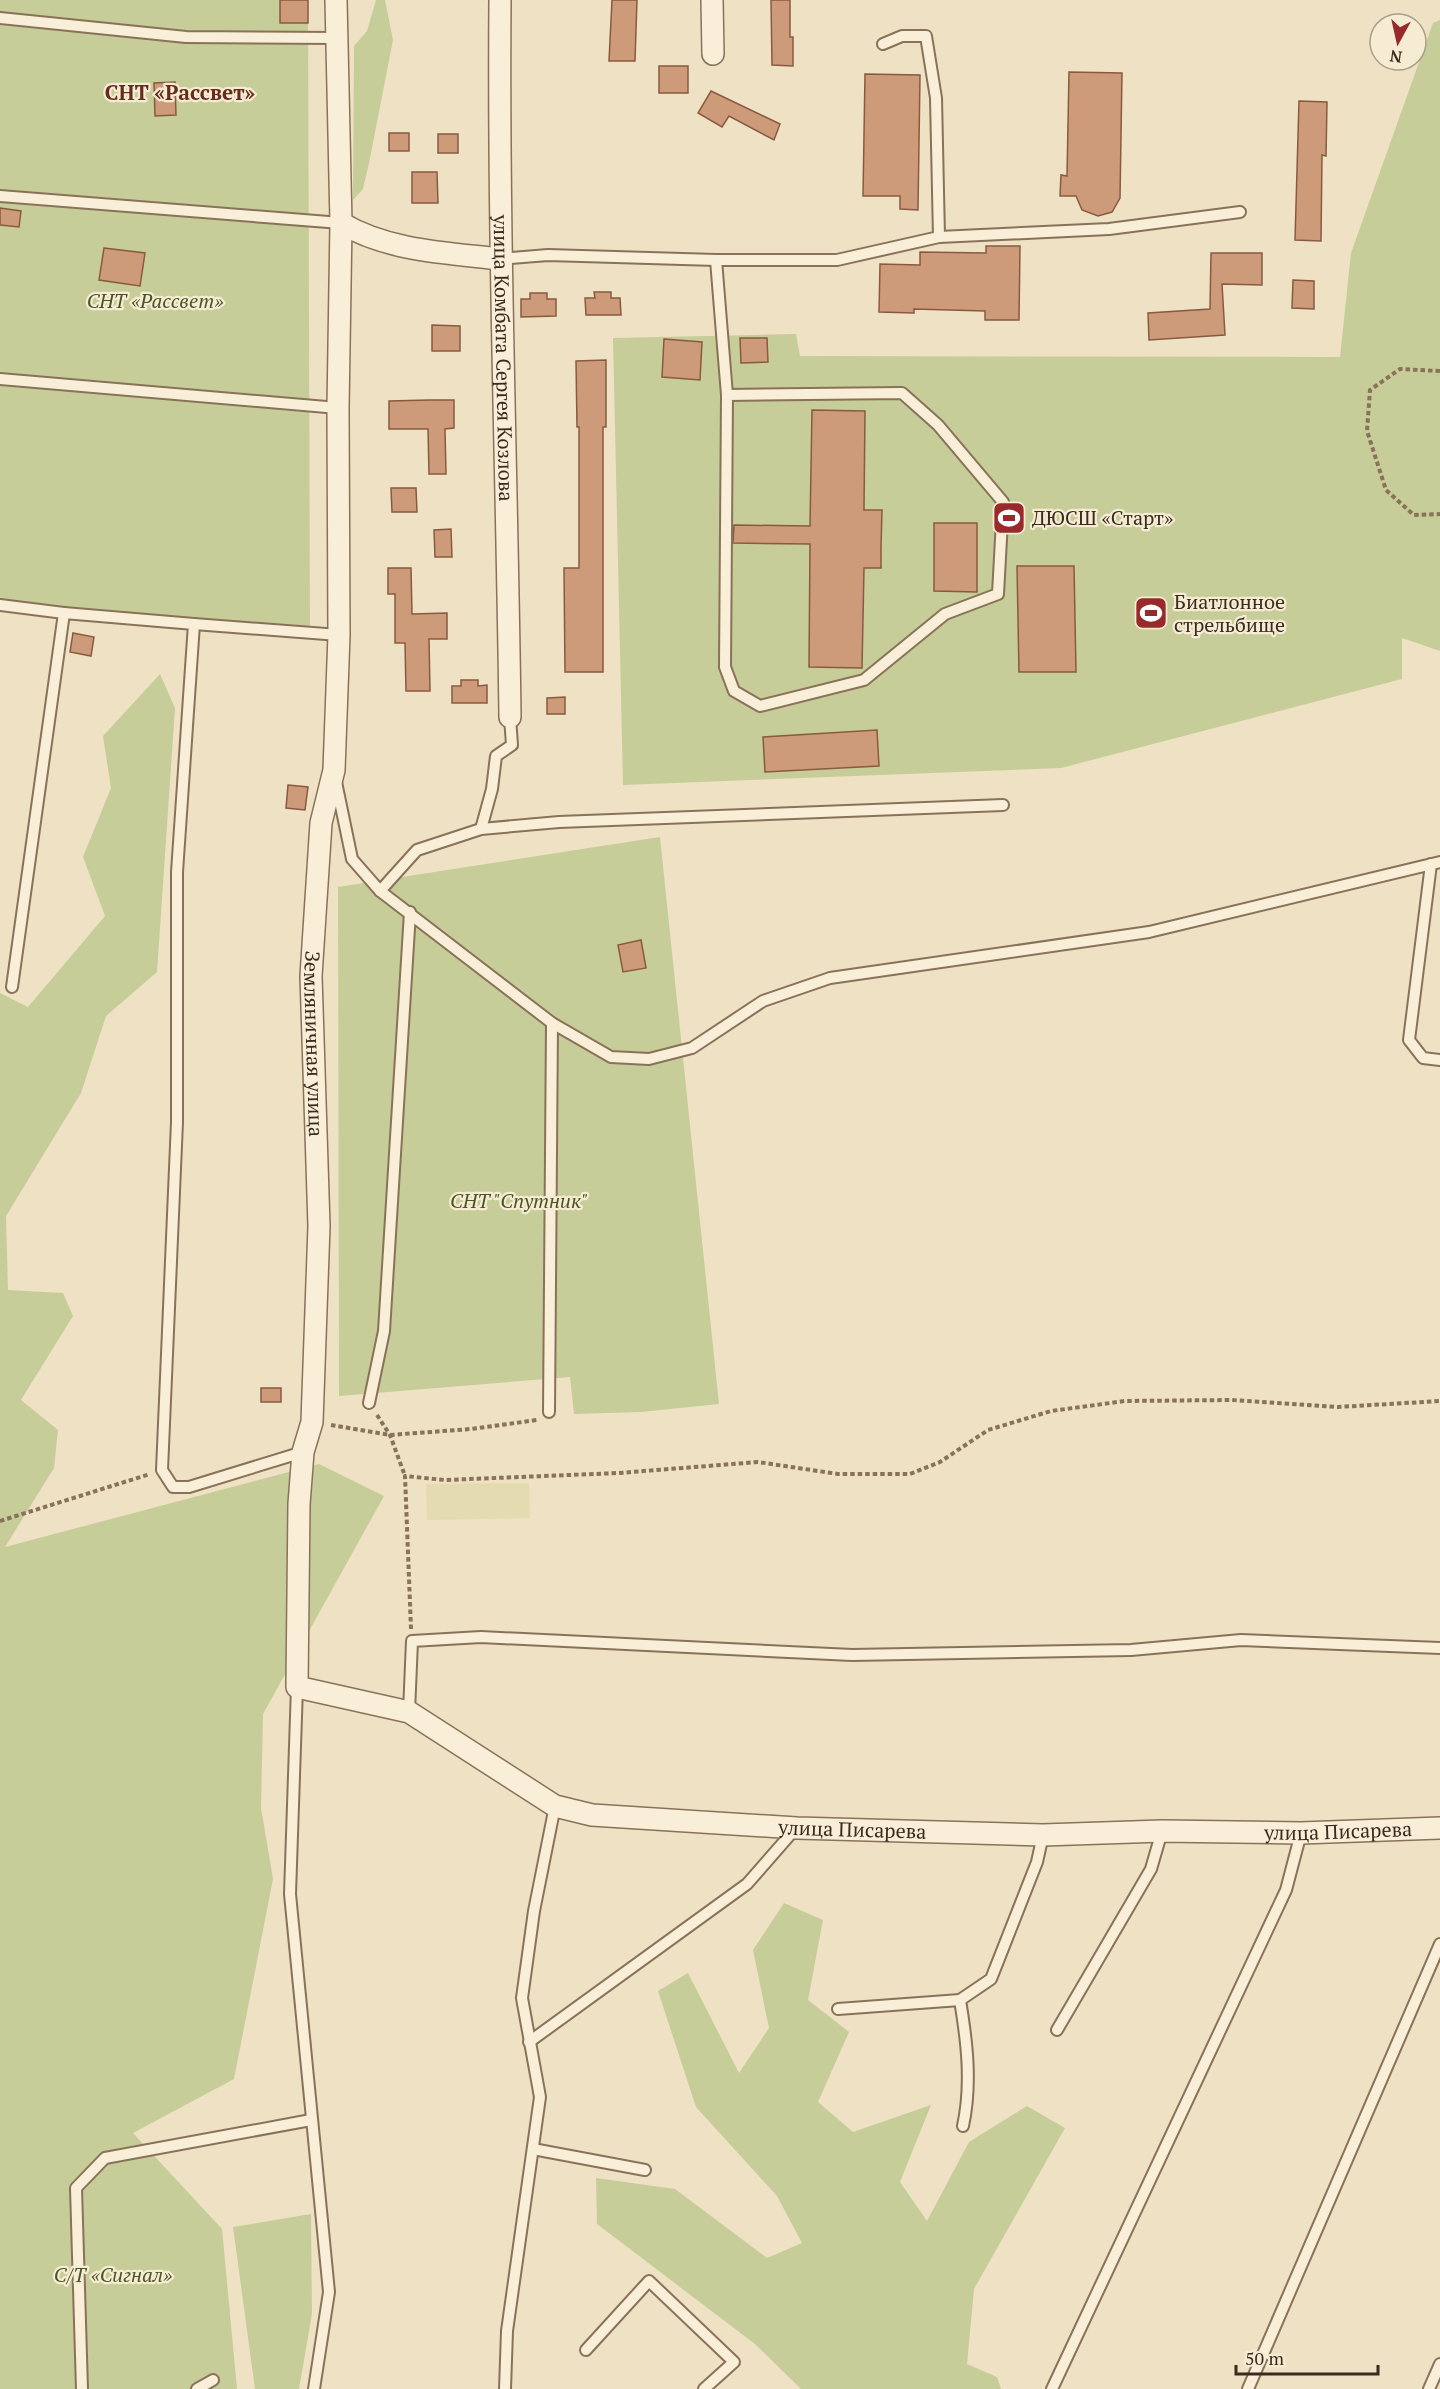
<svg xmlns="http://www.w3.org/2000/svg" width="1440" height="2389" font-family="'PT Serif',serif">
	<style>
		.farmland { fill: #e4dbb1 }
		.green { fill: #c7cd98 }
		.building { fill: #cd9b79; stroke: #885b40; stroke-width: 1.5 }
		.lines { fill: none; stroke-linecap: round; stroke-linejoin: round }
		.lane-casing { stroke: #89725a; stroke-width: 14 }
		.street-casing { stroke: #89725a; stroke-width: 24 }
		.path { stroke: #89725a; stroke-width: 4; stroke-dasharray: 4.5 3; stroke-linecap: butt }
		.lane { stroke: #f9eed7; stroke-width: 10 }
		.street { stroke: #f9eed7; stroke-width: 21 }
		.labels { text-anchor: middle; stroke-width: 4.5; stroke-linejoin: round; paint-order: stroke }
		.park-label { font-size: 20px; font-style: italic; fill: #4a5625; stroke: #f6ebd3 }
		.street-label { font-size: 20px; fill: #392b1e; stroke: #f6ebd3 }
		.poi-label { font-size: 20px; fill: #392b1e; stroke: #f6ebd3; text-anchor: start }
		.neighbourhood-label { font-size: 21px; font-weight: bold; fill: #662b1d; stroke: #f6ebd3 }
	</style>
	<rect width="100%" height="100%" fill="#eee1c4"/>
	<polygon class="farmland" points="529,1483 530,1518 427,1520 426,1484"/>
	<g class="green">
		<polygon points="0,0 308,0 310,637 0,603"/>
		<polygon points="376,0 385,0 393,40 369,163 363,189 353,200 354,46 367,31"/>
		<polygon points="1440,20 1440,651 1402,638 1402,679 1061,768 623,785 613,338 796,334 800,356 1340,357 1351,253 1433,23"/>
		<polygon points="160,674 175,708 157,972 106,1016 81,1093 6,1216 8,1290 63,1293 73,1316 21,1400 58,1430 54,1468 5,1547 319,1464 384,1496 263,1714 261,1808 273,1879 234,2079 133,2133 222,2229 237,2389 0,2389 0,993 28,1007 105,916 83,857 111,788 103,736"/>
		<polygon points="660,837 719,1404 641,1412 574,1414 570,1377 339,1396 338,887"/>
		<polygon points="784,1903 823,1920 808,2000 849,2032 818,2102 853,2132 931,2105 900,2182 927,2221 969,2142 1027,2106 1065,2128 974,2289 967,2364 997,2377 1001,2389 801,2389 755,2344 597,2224 596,2178 675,2189 767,2258 802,2243 777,2196 696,2107 658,1991 688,1973 739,2073 769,2028 753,1950"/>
		<polygon points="311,2214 312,2314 299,2389 255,2389 233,2227"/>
	</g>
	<g class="building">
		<rect x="280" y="0" width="28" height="23"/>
		<polygon points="612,0 637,0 635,61 609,61"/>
		<polygon points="771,0 790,0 790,37 793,37 793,66 772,65"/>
		<rect x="659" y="66" width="29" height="27"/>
		<polygon points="1069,72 1122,73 1120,198 1112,212 1098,216 1082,210 1076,196 1060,196 1061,175 1067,176"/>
		<polygon points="865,74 920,75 918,210 900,209 900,196 863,196"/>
		<polygon points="175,82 176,115 155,116 154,83"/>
		<polygon points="711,91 780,124 774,140 729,116 722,127 698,113"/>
		<polygon points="1299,101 1327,102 1326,156 1322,155 1321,241 1295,240"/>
		<rect x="389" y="133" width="20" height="18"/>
		<rect x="438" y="134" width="20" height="19"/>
		<polygon points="412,172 437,172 438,203 412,203"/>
		<polygon points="0,208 21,211 19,227 0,225"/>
		<polygon points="986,246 1020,246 1019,320 985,320 985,311 914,309 914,313 879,312 880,264 920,265 920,252 986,253"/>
		<polygon points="104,248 145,253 140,286 99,280"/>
		<polygon points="1211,253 1262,253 1262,285 1222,284 1225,335 1149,340 1148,313 1210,309"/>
		<polygon points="1293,280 1314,281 1314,309 1292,308"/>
		<polygon points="594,292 611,292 611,298 620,298 621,315 586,315 585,298 595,298"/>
		<polygon points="530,293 547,293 547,299 556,299 556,316 521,317 521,299 530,299"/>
		<polygon points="432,325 460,326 460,351 432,351"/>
		<polygon points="740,338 767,338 768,362 741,363"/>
		<polygon points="664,339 702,342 700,380 662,377"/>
		<polygon points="606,360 606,427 603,427 603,672 565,672 564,568 579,568 579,427 577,427 576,361"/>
		<polygon points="429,400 454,400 454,428 445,429 446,474 429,474 428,429 389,429 389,401"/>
		<polygon points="812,410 865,411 864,510 882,510 881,548 881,568 864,568 862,668 809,667 810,544 733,543 734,525 810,526"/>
		<polygon points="391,488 416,488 417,512 392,512"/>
		<polygon points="934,523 977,523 977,592 934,591"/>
		<polygon points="451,529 452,557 435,557 434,530"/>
		<polygon points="1017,566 1074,566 1076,672 1019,672"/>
		<polygon points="388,568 411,568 412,614 447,613 447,639 429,639 430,691 406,691 405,643 395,643 395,594 388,594"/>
		<polygon points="73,633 94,637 91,656 70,652"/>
		<polygon points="461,680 478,680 478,686 487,685 487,703 452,703 452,686 461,686"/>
		<polygon points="565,697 565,714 547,714 547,698"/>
		<polygon points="877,730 879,766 765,772 763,737"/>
		<polygon points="288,785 308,787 305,810 286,808"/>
		<polygon points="641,940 646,968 623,972 618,945"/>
		<rect x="261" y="1388" width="20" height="14"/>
	</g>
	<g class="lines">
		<g class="lane-casing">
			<g id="lane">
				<polyline points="0,18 186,37 336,38"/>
				<polyline points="883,44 902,36 926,36 936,98 939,237"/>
				<polyline points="0,196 341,223"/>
				<polyline points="500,259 548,255 716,260 837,260 939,237 1109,229 1240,212"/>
				<polyline points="716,260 727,395 902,393 938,425 1003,502 998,594 945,614 864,680 760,706 734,691 725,667 727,395"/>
				<polyline points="0,379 338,408"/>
				<polyline points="0,605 64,613"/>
				<polyline points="194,624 339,635"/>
				<polyline points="336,782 352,859 380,891 552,1023 611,1057 649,1059 692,1048 763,1001 830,978 1149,932 1440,862"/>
				<polyline points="481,829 492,789 496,756 512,745 510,717"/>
				<polyline points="1431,864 1409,1040 1423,1058 1440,1060"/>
				<polyline points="380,891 417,850 481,829 559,822 1003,805"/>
				<polyline points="12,987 64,613 194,624 177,872 177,1122 162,1470 173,1487 189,1487 303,1452"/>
				<polyline points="369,1403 384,1331 410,912"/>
				<polyline points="549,1412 552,1023"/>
				<polyline points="297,1687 290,1894 329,2292 314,2389"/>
				<polyline points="409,1712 412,1641 481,1637 852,1655 1131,1650 1241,1640 1440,1648"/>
				<polyline points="838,2009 960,2000"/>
				<polyline points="1057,2030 1151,1869 1162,1831"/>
				<polyline points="529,2042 747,1884 796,1828"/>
				<path d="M963 2126C972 2084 967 2042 960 2000L991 1979 1037 1862 1043 1835"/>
				<polyline points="533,2149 645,2170"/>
				<polyline points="586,2350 649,2281 734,2362 704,2389"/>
				<polyline points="82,2389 76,2188 105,2158 311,2120"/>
				<polyline points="197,2389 213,2380"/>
				<polyline points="505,2389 507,2331 540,2097 522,1998 534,1911 555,1806"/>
				<polyline points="1052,2389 1286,1890 1301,1833"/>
				<polyline points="1248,2389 1440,1944"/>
				<polyline points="1429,2389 1440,2364"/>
			</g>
		</g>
		<g class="street-casing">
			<g id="street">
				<path id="s1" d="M336 0 341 223 338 408 339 635 334 770 321 823 311 976 319 1226 312 1422 303 1452 299 1504 297 1687 409 1712 555 1806 592 1815 797 1828 1043 1835 1162 1831 1301 1833 1440 1828"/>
				<path id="s2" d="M500 0C498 239 507 478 510 717"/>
				<polyline points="712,0 713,54"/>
				<path d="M341 223C388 251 447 253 500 259"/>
			</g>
		</g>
		<g class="path">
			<polyline points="1440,371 1400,369 1370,390 1367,431 1386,490 1414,515 1440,514"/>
			<polyline points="377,1415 390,1435 405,1476"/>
			<polyline points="331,1425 390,1435 471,1429 537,1420"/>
			<polyline points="0,1521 150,1474"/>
			<polyline points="411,1629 405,1476 445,1480 619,1473 758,1462 838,1474 910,1474 940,1462 988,1430 1051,1411 1125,1401 1231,1400 1338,1407 1440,1401"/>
		</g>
		<use href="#lane" class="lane"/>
		<use href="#street" class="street"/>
	</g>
	<defs>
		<g id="stadium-square" transform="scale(1.725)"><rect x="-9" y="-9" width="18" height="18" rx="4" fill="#992a2c" stroke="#f6ebd3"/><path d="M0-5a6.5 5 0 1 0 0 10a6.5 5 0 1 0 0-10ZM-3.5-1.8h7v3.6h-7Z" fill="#fff"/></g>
	</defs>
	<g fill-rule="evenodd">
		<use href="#stadium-square" x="1009" y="518"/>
		<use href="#stadium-square" x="1151" y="613"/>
	</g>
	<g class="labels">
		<g class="park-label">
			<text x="155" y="308">СНТ «Рассвет»</text>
			<text x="519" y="1208">СНТ "Спутник"</text>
			<text x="113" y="2282">С/Т «Сигнал»</text>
		</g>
		<g class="street-label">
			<text dy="7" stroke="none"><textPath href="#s2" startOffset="358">улица Комбата Сергея Козлова</textPath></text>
			<text dy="7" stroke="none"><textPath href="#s1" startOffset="1046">Земляничная улица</textPath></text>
			<text dy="7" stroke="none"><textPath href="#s1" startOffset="2278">улица Писарева</textPath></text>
			<text dy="7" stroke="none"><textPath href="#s1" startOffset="2764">улица Писарева</textPath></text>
		</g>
		<g class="poi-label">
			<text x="1032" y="525">ДЮСШ «Старт»</text>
			<text x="1174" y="609">Биатлонное<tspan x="1174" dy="23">стрельбище</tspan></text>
		</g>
		<g class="neighbourhood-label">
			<text x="180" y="100">СНТ «Рассвет»</text>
		</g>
	</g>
	<g transform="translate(1398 42) rotate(188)"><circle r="28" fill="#f6ebd3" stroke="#aa9e8b" stroke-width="1.5"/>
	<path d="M0-4.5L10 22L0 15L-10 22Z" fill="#992a2c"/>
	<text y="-9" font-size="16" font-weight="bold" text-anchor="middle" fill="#392b1e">N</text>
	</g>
	<path d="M1236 2365v9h142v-9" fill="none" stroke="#392b1e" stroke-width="3"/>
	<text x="1245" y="2365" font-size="18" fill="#392b1e" stroke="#f6ebd3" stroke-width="4.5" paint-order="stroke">50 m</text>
</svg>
